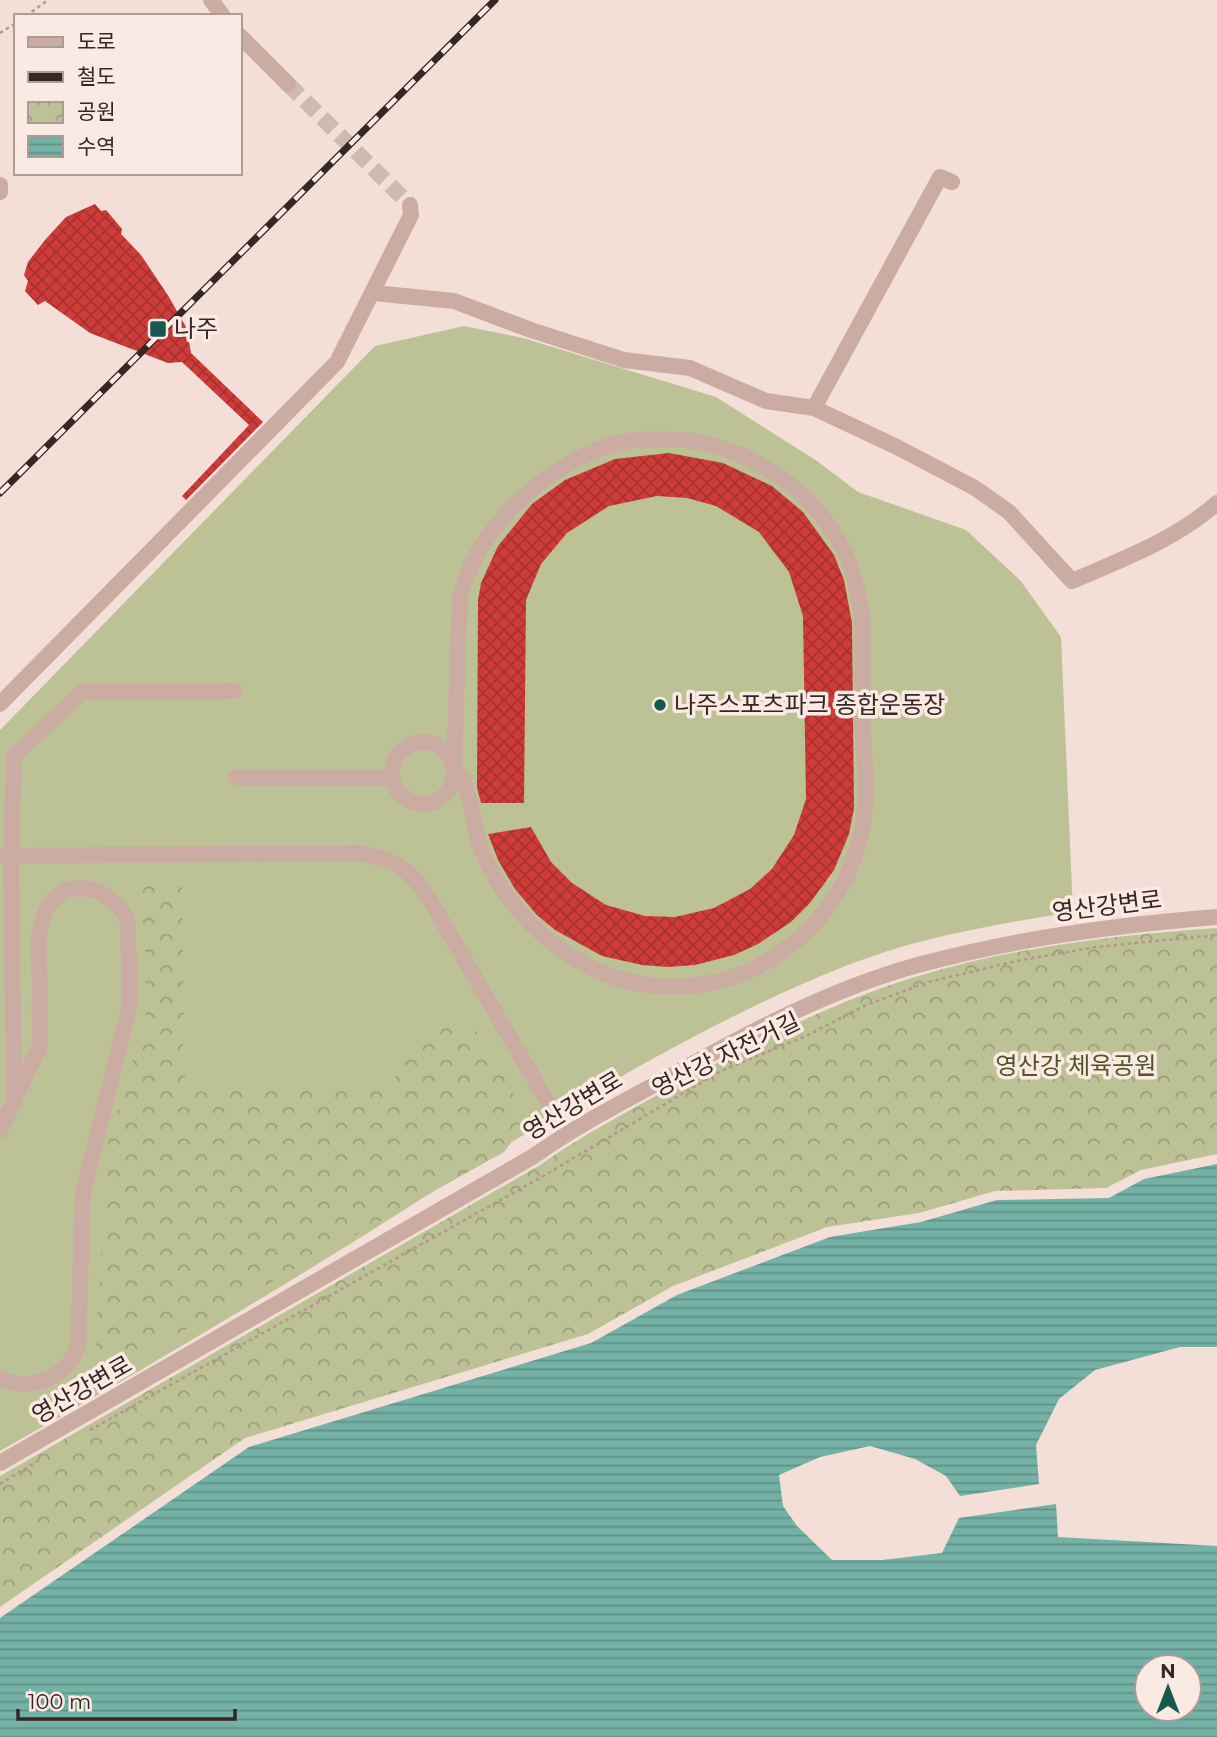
<svg xmlns="http://www.w3.org/2000/svg" width="1217" height="1737" font-family="Montserrat,'Noto Sans KR',sans-serif">
	<style>
		.green { fill: #bdc296 }
		.park { fill: url(#park-crowns) }
		.water { fill: url(#water-rules); fill-rule: evenodd }
		.building { fill: url(#building-cross-hatch) }
		.lines { fill: none; stroke-linecap: round; stroke-linejoin: round }
		.minor-tunnel { stroke: #cdbab3; stroke-width: 16; stroke-dasharray: 16 8; stroke-linecap: butt }
		.path { stroke: #b7958d; stroke-width: 2.5; stroke-dasharray: 3.5 3.5; stroke-linecap: butt }
		.minor { stroke: #cbaca2; stroke-width: 16 }
		.rail-casing { stroke: #352725; stroke-width: 7 }
		.rail { stroke: #faeae3; stroke-width: 4.5; stroke-dasharray: 13; stroke-linecap: butt }
		.poi-dot { fill: #18594f; stroke: #faeae3; stroke-width: 2.5 }
		.labels { text-anchor: middle; stroke-width: 7; stroke-linejoin: round; paint-order: stroke }
		.poi-label { font-size: 24px; fill: #352725; stroke: #faeae3; text-anchor: start }
		.street-label { font-size: 24px; fill: #352725; stroke: #faeae3 }
		.park-label { font-size: 24px; fill: #4f5527; stroke: #faeae3 }
	</style>
	<defs>
		<pattern id="park-crowns" width="20" height="18" patternUnits="userSpaceOnUse" patternTransform="scale(1.75)"><rect width="20" height="18" fill="#bdc296"/><path d="M2 6a3 3 0 1 1 6 0M12 15a3 3 0 1 1 6 0" fill="none" stroke="#9a9e7a"/></pattern>
		<pattern id="water-rules" width="6" height="5" patternUnits="userSpaceOnUse" patternTransform="scale(1.75)"><rect width="6" height="5" fill="#74b1a6"/><path d="M0 2.5h6" fill="none" stroke="#609087"/></pattern>
		<pattern id="building-cross-hatch" width="8" height="8" patternUnits="userSpaceOnUse" patternTransform="scale(1.75)"><rect width="8" height="8" fill="#ce3b39"/><path d="M0 0l8 8M0 8l8-8" fill="none" stroke="#a83230"/></pattern>
	</defs>
	<rect width="100%" height="100%" fill="#f3dfd7"/>
	<path class="green" d="M464 326 523 338 716 397 817 461 858 492 966 530 1020 580 1061 637 1073 912C997 924 920 937 848 965 676 1033 522 1136 366 1234 246 1309 124 1381 0 1451V730L375 346Z"/>
	<g class="park">
		<path d="M182 880 184 1011 182 1062 188 1092 394 1081C405 1041 431 1030 468 1019 484 1044 525 1097 519 1128 517 1136 509 1145 504 1152L94 1381 107 1147 146 1015 145 934 136 881Z"/>
		<path d="M1217 928V1154L1141 1170 1106 1188 995 1191 919 1213 827 1227 673 1286 588 1334 245 1438 0 1607V1476L540 1165C582 1135 627 1112 672 1087 751 1044 832 1002 918 976 1014 947 1117 935 1217 928Z"/>
	</g>
	<path class="water" d="M1217 1164V1347H1180L1095 1370 1059 1399 1036 1445 1039 1484 960 1496 946 1476 915 1459 870 1446 820 1457 779 1475 783 1506 797 1526 832 1560H882L942 1553 959 1518 1056 1504 1058 1537 1217 1546V1737H0V1618L249 1447 591 1343 677 1295 830 1237 921 1222 997 1200 1109 1198 1144 1179ZM1147 1667H1189V1709H1147Z"/>
	<g class="building">
		<polygon points="95,204 101,211 106,210 122,229 121,234 141,255 169,297 187,329 191,353 263,422 186,500 182,496 249,425 182,362 168,363 90,333 45,301 38,305 25,291 28,281 24,275 28,262 45,240 66,217"/>
		<polygon points="669,453 723,463 772,486 803,512 834,555 844,580 852,623 854,808 849,834 834,870 810,903 791,922 758,944 734,955 695,965 668,967 642,965 602,956 555,930 537,915 515,889 498,860 488,834 531,827 551,862 572,883 606,905 645,916 675,917 714,908 750,889 772,869 794,835 806,799 803,616 789,572 759,532 716,506 687,498 657,496 609,506 567,533 541,564 526,600 524,803 481,803 477,788 478,600 481,583 498,546 532,504 565,480 615,459"/>
	</g>
	<g class="lines">
		<polyline class="minor-tunnel" points="288,84 410,205"/>
		<g class="path">
			<polyline points="26,16 48,0"/>
			<polyline points="0,33 16,23"/>
			<polyline points="90,1430 545,1175 721,1071 806,1036 866,1005 929,982 1016,961 1096,947 1217,935"/>
			<polyline points="0,1484 39,1460"/>
		</g>
		<g class="minor">
			<polyline points="211,0 223,16"/>
			<polyline points="240,36 288,84"/>
			<polyline points="0,185 0,192"/>
			<path d="M374 293 454 301 531 330 624 360 690 368 766 401 814 408 897 447 975 488 1009 512 1072 581C1123 559 1175 540 1217 503"/>
			<polyline points="814,408 940,177 952,182"/>
			<path d="M687 440C777 455 849 517 861 610 865 642 862 676 862 708 863 748 870 801 860 839 828 965 682 1029 571 956 531 931 499 893 481 849 471 822 474 790 454 767L460 597C478 526 548 462 618 443 639 437 665 440 687 440Z"/>
			<polyline points="0,704 337,362 411,215 410,205"/>
			<circle cx="423" cy="773" r="31"/>
			<polyline points="236,777 392,777"/>
			<path d="M0 856 361 853C394 861 407 866 427 895L566 1134"/>
			<polyline points="14,1101 11,856 14,756 82,692 235,691"/>
			<path d="M0 1130 40 1046 39 934C42 921 45 908 55 898 79 875 120 896 128 923L130 1005 83 1193 78 1346C68 1377 29 1394 0 1378"/>
			<path d="M0 1463 534 1156C576 1126 621 1103 667 1078 746 1034 830 989 918 965 1016 938 1116 925 1217 917"/>
		</g>
		<g class="rail-casing">
			<polyline id="rail" points="0,493 495,0"/>
		</g>
		<use href="#rail" class="rail"/>
	</g>
	<g class="poi-dot">
		<rect x="149" y="320" width="18" height="18" rx="3.5"/>
		<circle cx="660" cy="705" r="7"/>
	</g>
	<g class="labels">
		<g class="poi-label">
			<text x="174" y="337">나주</text>
			<text x="674" y="713">나주스포츠파크 종합운동장</text>
		</g>
		<g class="street-label">
			<text transform="translate(1107 906) rotate(-7)" y="8">영산강변로</text>
			<text transform="translate(726 1055) rotate(-26)" y="8">영산강 자전거길</text>
			<text transform="translate(573 1106) rotate(-31)" y="8">영산강변로</text>
			<text transform="translate(82 1390) rotate(-30)" y="8">영산강변로</text>
		</g>
		<g class="park-label">
			<text x="1076" y="1074">영산강 체육공원</text>
		</g>
	</g>
	<rect x="14" y="14" width="228" height="161" fill="#faeae3" stroke="#ab9c97" stroke-width="2"/>
	<rect x="28" y="37" width="35" height="10" fill="#cbaca2" stroke="#ab9c97" stroke-width="2"/>
	<text x="77" y="49" font-size="21" fill="#352725">도로</text>
	<rect x="28" y="72" width="35" height="10" fill="#352725" stroke="#ab9c97" stroke-width="2"/>
	<text x="77" y="84" font-size="21" fill="#352725">철도</text>
	<rect x="28" y="102" width="35" height="21" fill="url(#park-crowns)" stroke="#ab9c97" stroke-width="2"/>
	<text x="77" y="119" font-size="21" fill="#352725">공원</text>
	<rect x="28" y="136" width="35" height="21" fill="url(#water-rules)" stroke="#ab9c97" stroke-width="2"/>
	<text x="77" y="154" font-size="21" fill="#352725">수역</text>
	<g transform="translate(1168 1688)"><circle r="33" fill="#faeae3" stroke="#ab9c97" stroke-width="2"/>
	<path d="M0-5L12 26L0 18L-12 26Z" fill="#18594f"/>
	<text y="-10" font-size="19" font-weight="bold" text-anchor="middle" fill="#352725">N</text>
	</g>
	<path d="M18 1709v10h217v-10" fill="none" stroke="#352725" stroke-width="3.5"/>
	<text x="28" y="1709" font-size="21" fill="#352725" stroke="#faeae3" stroke-width="5" paint-order="stroke">100 m</text>
</svg>
